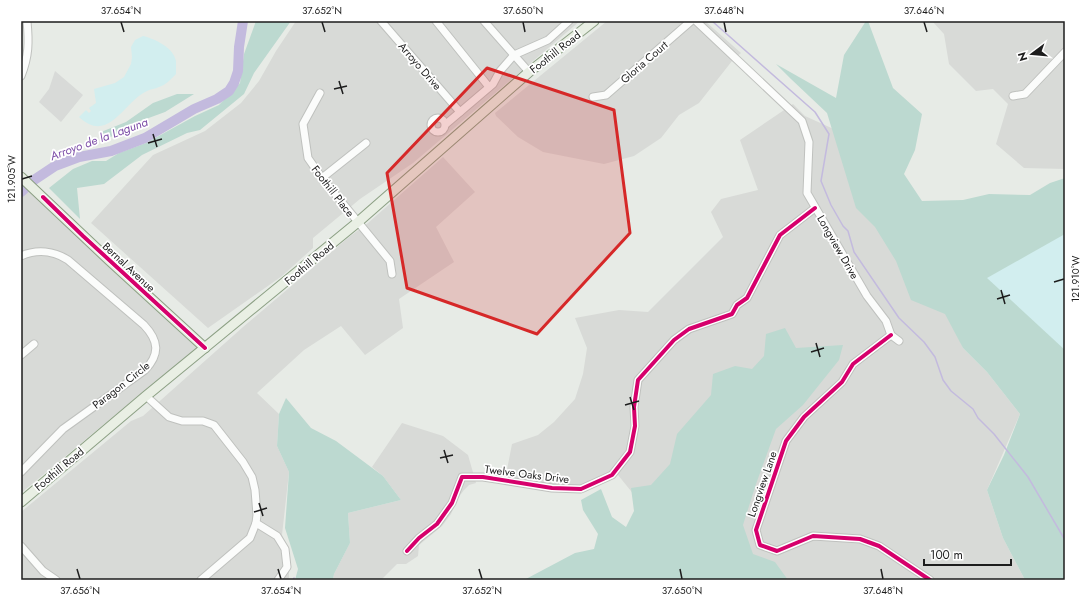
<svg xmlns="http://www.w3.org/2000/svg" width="1086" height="601" font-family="Jost,sans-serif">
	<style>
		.residential { fill: #d8dad7 }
		.forest { fill: #bcd9d0 }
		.park { fill: #d2eeef }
		.parking { fill: #d8dad8 }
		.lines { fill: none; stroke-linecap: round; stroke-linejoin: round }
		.stream { stroke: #c3bade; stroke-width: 1.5 }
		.river { stroke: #c3bade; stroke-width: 10 }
		.minor-casing { stroke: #bfc1be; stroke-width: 9 }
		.major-casing { stroke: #8ca084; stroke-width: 11 }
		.minor { stroke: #fbfcfb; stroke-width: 7 }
		.major { stroke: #e9efe4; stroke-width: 9 }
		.cycleway-casing { stroke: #fff; stroke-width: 6 }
		.cycleway { stroke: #d6006c; stroke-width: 4 }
		.marked { fill: #d62828; fill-opacity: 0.2; stroke: #d62828; stroke-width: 3; stroke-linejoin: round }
		.ticks { fill: none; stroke: #1d1d1d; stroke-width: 1.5 }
		.labels { text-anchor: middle; stroke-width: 3.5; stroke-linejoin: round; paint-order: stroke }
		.street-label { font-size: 11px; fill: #1d1d1d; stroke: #fff }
		.water-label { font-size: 12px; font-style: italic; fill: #7d4ea8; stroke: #fff }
		.neatline { fill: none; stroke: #1d1d1d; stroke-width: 1.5 }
		.ticks-label { font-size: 10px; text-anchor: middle; fill: #1d1d1d }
	</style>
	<rect width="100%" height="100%" fill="#e7ebe6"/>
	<g class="residential">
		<polygon points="296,21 580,21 413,163 360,199 313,238 313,248 282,276 208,328 91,223 153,155 205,131 241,103 259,81 276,51"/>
		<polygon points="607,21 705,21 741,53 732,61 699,103 679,115 661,138 634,156 604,164 543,152 518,137 496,116 495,113"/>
		<polygon points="932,21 1065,21 1065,169 1024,168 996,144 1008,104 993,89 976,91 949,64 944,34"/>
		<polygon points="793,104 805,116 838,131 898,198 963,348 987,372 1020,414 987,490 1003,538 1025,580 639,580 664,532 618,475 585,492 572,493 504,485 512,444 538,435 554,422 575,399 583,374 587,348 575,318 619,310 648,312 723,237 711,212 721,199 758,190 740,140"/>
		<polygon points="443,157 475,192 436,227 454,262 399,299 403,328 365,355 341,326 304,350 257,393 279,414 277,446 289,472 282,535 286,543 289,556 289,578 287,580 21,580 21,512 131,421 143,416 243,327 349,237 368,223"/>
		<polygon points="21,183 200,348 138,396 21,493"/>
		<polygon points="402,423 443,436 468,455 476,483 469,485 464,490 458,498 451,514 442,526 419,545 418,556 406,564 397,564 381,580 333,580 334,574 350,543 348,513 401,500 383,476 372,467"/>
	</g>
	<g class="forest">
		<polygon points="256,21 291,21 254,73 244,94 200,130 187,133 142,155 104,184 77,188 80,219 49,188 73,169 92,161 106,161 119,153 146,143 195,116 219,105 240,83 244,54"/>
		<polygon points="866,21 868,21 893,88 922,114 915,150 904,174 922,201 963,200 989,194 1030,195 1050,183 1065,178 1065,580 1025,580 1003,538 987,490 1004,455 1020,414 987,372 963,348 945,314 911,300 896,261 875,227 856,208 827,113 791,79 776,64 836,98 844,55"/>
		<polygon points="177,94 194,94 165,112 135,123 109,138 101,132 126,122 153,103"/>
		<polygon points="785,328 796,348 843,345 839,360 803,405 776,429 756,484 743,525 753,554 775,562 788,580 524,580 575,553 594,549 598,534 583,510 581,500 601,489 612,517 626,527 634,511 631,488 651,485 670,464 677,434 711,395 713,374 735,366 752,369 764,356 766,334"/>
		<polygon points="286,398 311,428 336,441 383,476 401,500 348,513 350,543 334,574 333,580 295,580 298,569 285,528 289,472 277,446 279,414"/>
	</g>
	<g class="park">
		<path d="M143 36C155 39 173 47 176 61 176 65 176 70 176 74 170 80 166 85 159 87 155 89 151 89 147 91 124 101 109 145 79 117L86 110 89 113 91 111 89 108 96 103 94 89 115 83 124 77 131 64 132 57 131 47 135 40Z"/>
		<polygon points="1065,234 1065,350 987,278"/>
	</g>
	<polygon class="parking" points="55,71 83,95 61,122 39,102 49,89"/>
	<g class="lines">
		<g class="stream">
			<polyline points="712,21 815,112 829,134 821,181 831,205 843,226 848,231 854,252 899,318 924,342 935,357 943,380 951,391 973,409 978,418 994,434 1028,477 1065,540"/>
			<polyline points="293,580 294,578"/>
		</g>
		<polyline class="river" points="21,192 34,180 55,166 79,157 111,151 145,138 194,109 217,99 229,91 234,83 238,71 239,47 243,21"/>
		<g class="minor-casing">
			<g id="minor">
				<polyline points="381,21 460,112"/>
				<polyline points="436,21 489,87"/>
				<polyline points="484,21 529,72"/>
				<polyline points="696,21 802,121 809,142 807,193 867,296 886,321 891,335 899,341"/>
				<path d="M21 76C29 56 29 42 27 21"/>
				<polyline points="320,93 303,124 308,158 322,178 390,261 392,274"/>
				<polyline points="1013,96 1025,94 1065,52"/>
				<polyline points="593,97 606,95 691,21"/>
				<circle cx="438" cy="125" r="7"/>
				<polyline points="446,124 493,84 500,71 514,55 548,40 569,21"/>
				<polyline points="322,178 366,143"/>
				<path d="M21 256C37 249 54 251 68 260L144 325C159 341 160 354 145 370L63 429 21 472"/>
				<polyline points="891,335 853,364 842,382 804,417 786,441 756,530 760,545 777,551 813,536 860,539 879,546 930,580"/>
				<polyline points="21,355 34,344"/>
				<polyline points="146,396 169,417 182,421 203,421 214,425 243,462 252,477 255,490 257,515 256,523 250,538 201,580"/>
				<polyline points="256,523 277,536 285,549 287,567 278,580"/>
				<polyline points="21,546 43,571 56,580"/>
				<polyline points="407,551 419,538 437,524 452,503 462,477 483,477 552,488 581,489 612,475 630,452 635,426 634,407 638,380 674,340 689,329 732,314 737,305 747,298 780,235 815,208"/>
			</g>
		</g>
		<g class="major-casing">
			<g id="major">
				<polyline points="21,177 110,261 205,348"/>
				<polyline points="21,502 146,396 358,222 529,72 594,21"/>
			</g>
		</g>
		<use href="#minor" class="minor"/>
		<use href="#major" class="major"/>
		<g class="cycleway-casing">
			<g id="cycleway">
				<polyline points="43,197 83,236 205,348"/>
				<polyline points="891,335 853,364 842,382 804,417 786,441 756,530 760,545 777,551 813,536 860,539 879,546 930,580"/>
				<polyline points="407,551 419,538 437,524 452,503 462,477 483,477 552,488 581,489 612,475 630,452 635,426 634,407 638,380 674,340 689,329 732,314 737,305 747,298 780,235 815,208"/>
			</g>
		</g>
		<use href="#cycleway" class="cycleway"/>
	</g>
	<path class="marked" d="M487 68 614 110 630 233 537 334 407 288 387 173Z"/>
	<path class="ticks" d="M121 22 124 32M322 22 325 32M523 22 525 32M724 22 726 32M924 22 927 32M339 81 343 94M334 89 347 86M153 134 157 147M148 143 162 139M22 179 32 176M1054 282 1064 279M1001 290 1005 304M997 299 1010 295M816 343 820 357M811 352 824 348M630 397 634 410M625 405 639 401M444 450 448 463M440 458 453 455M259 503 263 516M254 512 267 508M77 569 80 579M278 569 281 579M479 569 482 579M680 569 682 579M881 569 883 579"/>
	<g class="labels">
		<g class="street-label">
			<text transform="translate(555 52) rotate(-38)" y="4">Foothill Road</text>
			<text transform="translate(644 62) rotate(-41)" y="4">Gloria Court</text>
			<text transform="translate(420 66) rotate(49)" y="4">Arroyo Drive</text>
			<text transform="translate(333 191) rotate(52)" y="4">Foothill Place</text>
			<text transform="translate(838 247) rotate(60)" y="4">Longview Drive</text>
			<text transform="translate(309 263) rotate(-40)" y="4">Foothill Road</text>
			<text transform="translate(129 267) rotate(43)" y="4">Bernal Avenue</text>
			<text transform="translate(121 385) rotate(-38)" y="4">Paragon Circle</text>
			<text transform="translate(59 469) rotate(-40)" y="4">Foothill Road</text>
			<text transform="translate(527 474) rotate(7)" y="4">Twelve Oaks Drive</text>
			<text transform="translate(762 484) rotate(-71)" y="4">Longview Lane</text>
		</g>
		<g class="water-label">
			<text transform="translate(99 139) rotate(-20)" y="4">Arroyo de la Laguna</text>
		</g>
	</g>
	<rect width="1086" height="601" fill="none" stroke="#ffffff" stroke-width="44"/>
	<g transform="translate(1032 54) rotate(254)" stroke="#ffffff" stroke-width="3" paint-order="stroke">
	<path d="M0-3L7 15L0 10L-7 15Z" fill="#1d1d1d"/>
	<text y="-6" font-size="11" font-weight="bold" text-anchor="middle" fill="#1d1d1d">N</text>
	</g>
	<path d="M924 559v6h87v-6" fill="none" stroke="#1d1d1d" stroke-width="2"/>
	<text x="930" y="559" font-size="12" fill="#1d1d1d" stroke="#ffffff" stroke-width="3" paint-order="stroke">100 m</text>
	<rect x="22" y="22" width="1042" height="557" class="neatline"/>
	<g class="ticks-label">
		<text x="121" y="14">37.654°N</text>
		<text x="322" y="14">37.652°N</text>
		<text x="523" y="14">37.650°N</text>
		<text x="724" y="14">37.648°N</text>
		<text x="924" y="14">37.646°N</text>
		<text transform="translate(11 179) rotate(-90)" y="4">121.905°W</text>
		<text transform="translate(1075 279) rotate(-90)" y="4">121.910°W</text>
		<text x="80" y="594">37.656°N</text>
		<text x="281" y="594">37.654°N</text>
		<text x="482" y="594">37.652°N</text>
		<text x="682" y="594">37.650°N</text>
		<text x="883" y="594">37.648°N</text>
	</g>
</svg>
